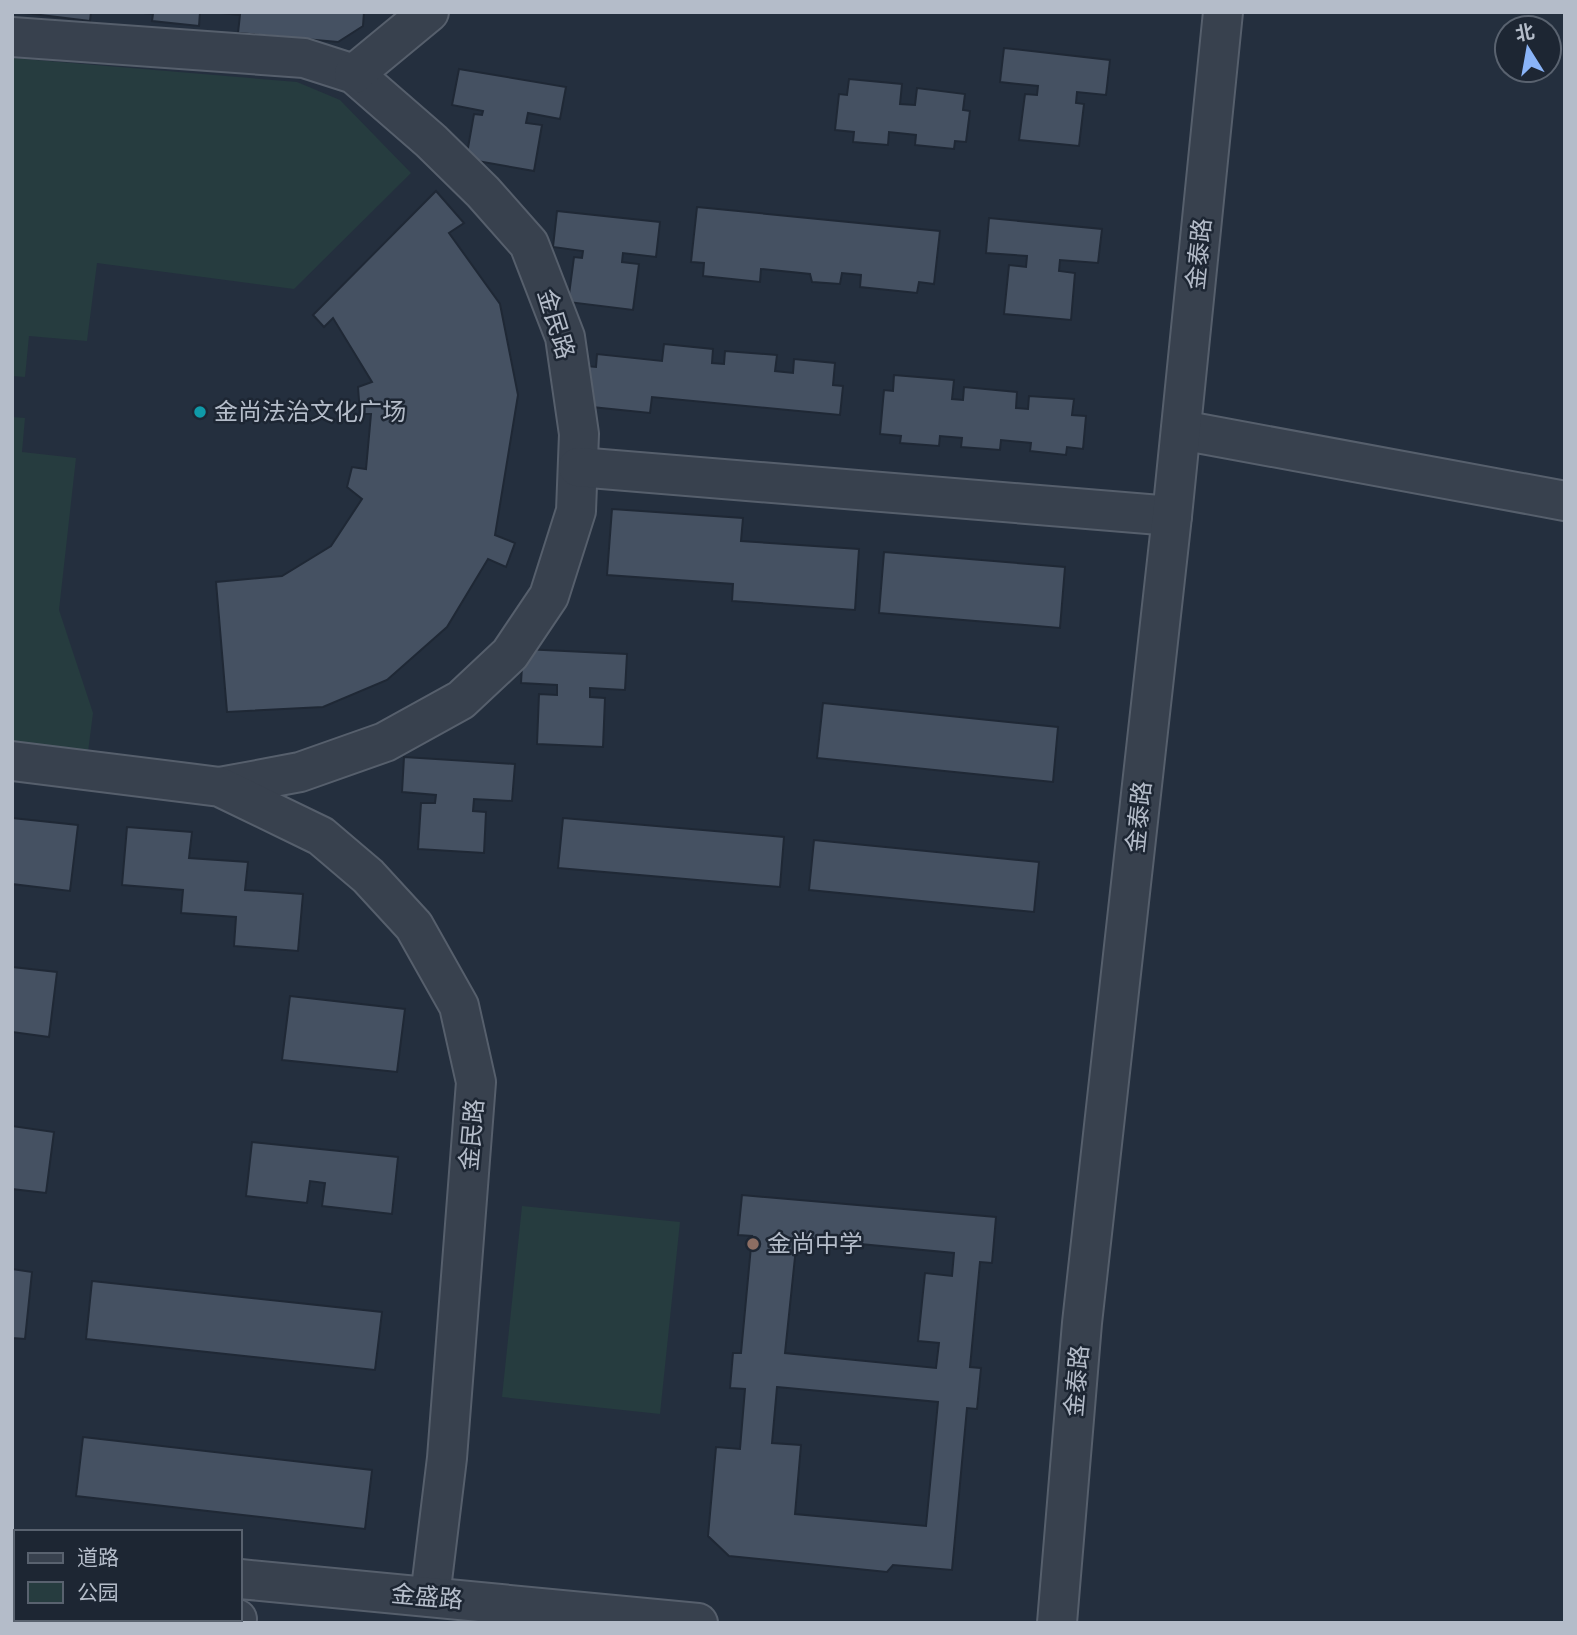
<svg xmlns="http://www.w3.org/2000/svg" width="1577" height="1635" font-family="Commissioner,'Noto Sans SC',sans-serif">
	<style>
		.green { fill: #263c3f }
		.building { fill: #455162; stroke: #1f2835; stroke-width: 2; fill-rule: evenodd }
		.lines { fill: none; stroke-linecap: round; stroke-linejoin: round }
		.minor-casing { stroke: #565f6c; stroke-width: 42 }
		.minor { stroke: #38414e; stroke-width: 38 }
		.culture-dot { fill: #0f9aa8; stroke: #1d2633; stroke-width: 2.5 }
		.education-dot { fill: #8d6e63; stroke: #1d2633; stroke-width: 2.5 }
		.labels { text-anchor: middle; stroke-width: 5; stroke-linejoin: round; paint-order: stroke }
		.street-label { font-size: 24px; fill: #b4bcc9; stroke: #1d2633 }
		.poi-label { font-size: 24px; fill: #b4bcc9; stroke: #1d2633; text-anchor: start }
	</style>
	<rect width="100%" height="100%" fill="#242f3e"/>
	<g class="green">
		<polygon points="12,58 297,82 340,100 411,173 294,289 97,263 87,341 29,336 25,377 12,376"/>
		<polygon points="12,417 25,418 22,452 76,458 59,610 93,713 88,752 12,743"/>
		<polygon points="522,1206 680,1222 660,1414 502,1397"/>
	</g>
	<g class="building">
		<polygon points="16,12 91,12 90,21"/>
		<polygon points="135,12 200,12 199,26 152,21 153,14"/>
		<polygon points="211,12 364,12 363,26 338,42 238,33 240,15"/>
		<polygon points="1004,48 1110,60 1106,95 1077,92 1076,103 1084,104 1079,146 1019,140 1025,94 1037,95 1038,86 1000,82"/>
		<polygon points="459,69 566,87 560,119 528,113 526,123 542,125 534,171 466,159 474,114 482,115 483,111 452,105"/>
		<polygon points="849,79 902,84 900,104 915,105 917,88 965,94 963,110 970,111 966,142 955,141 954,149 915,145 916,135 889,132 888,145 853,142 854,132 835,130 839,94 847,95"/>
		<polygon points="436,191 464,223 449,233 500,304 518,395 495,535 515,543 506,567 488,559 447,627 387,680 323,707 227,712 216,582 282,576 331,546 362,499 347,487 352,467 366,469 371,414 360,414 358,387 372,382 333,318 324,327 313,315"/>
		<polygon points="697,207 940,231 934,284 919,282 917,293 860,287 861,275 842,273 840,284 812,282 810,274 761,269 760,282 703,276 704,263 691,262"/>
		<polygon points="557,211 660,222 656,257 623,253 622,262 639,264 633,310 568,302 574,257 582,258 583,251 553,247"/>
		<polygon points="989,218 1102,229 1098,263 1060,260 1059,271 1075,273 1071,320 1004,314 1009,265 1026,267 1027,256 986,253"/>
		<polygon points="664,344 713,349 712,363 724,364 725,351 777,355 775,371 793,373 794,359 835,363 833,385 843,386 840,415 652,397 650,413 582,406 586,366 596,367 597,354 662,361"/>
		<polygon points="894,375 954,380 952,399 963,400 964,387 1017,392 1016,408 1028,409 1029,396 1074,399 1072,415 1086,416 1083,449 1067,447 1066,455 1030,451 1031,443 1001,440 1000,450 961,447 962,438 940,436 939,446 900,443 901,436 880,434 884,390 893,391"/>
		<polygon points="612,509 743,518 741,541 859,549 855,610 732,601 733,584 607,575"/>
		<polygon points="884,552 1065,567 1060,628 879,613"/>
		<polygon points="523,649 627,654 625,690 590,688 590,697 605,698 603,747 537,744 539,694 557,695 557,685 521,683"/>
		<polygon points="823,703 1058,727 1053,782 817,758"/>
		<polygon points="404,757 515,764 512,801 474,799 473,811 486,812 484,853 418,849 421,803 435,803 436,795 402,792"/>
		<polygon points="12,818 78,825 70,891 12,884"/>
		<polygon points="563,818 784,837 780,887 558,868"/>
		<polygon points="127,827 192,832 189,858 248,862 245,890 303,894 298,951 234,946 236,917 181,913 183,890 122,885"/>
		<polygon points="814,840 1039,862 1034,912 809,890"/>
		<polygon points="12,967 57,972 49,1037 12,1032"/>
		<polygon points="290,996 405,1009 397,1072 282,1060"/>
		<polygon points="12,1126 54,1132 46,1193 12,1189"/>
		<polygon points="252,1142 398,1157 392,1214 322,1206 325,1183 310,1181 307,1203 246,1196"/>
		<path d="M742 1195 996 1217 992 1263 980 1262 970 1367 981 1368 977 1409 967 1408 952 1570 893 1565 887 1572 729 1556 708 1536 716 1447 740 1449 745 1389 730 1388 733 1353H741L752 1236 738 1235ZM797 1238 954 1253 952 1276 925 1273 918 1341 939 1343 936 1368 785 1353ZM777 1387 938 1402 926 1526 795 1514 801 1445 772 1443Z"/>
		<polygon points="12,1269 32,1272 25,1339 12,1338"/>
		<polygon points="92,1281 382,1312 375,1370 86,1339"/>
		<polygon points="83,1437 372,1470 365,1529 76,1496"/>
	</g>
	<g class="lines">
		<g class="minor-casing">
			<g id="minor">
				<polyline points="12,37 304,58 354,74 431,141 483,192 529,244 565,337 579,434 576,511 549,596 510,654 461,700 385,742 300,772 220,787"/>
				<polyline points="354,74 429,12"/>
				<polyline points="1181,430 1565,501"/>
				<polyline points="578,467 1172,516"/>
				<polyline points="12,761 220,787 321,836 368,876 414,926 459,1006 476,1082 447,1458 430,1597"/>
				<polyline points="12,1557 16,1558"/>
				<polyline points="240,1579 698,1623"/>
				<polyline points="236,1623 237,1619"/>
				<polyline points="1057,1623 1082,1323 1172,516 1223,12"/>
			</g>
		</g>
		<use href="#minor" class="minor"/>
	</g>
	<circle class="culture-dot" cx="200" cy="412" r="7"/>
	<circle class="education-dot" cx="753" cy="1244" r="7"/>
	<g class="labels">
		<g class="street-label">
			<text transform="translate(1199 254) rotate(-84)" y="8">金泰路</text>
			<text transform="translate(556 324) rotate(73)" y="8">金民路</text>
			<text transform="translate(1139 817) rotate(-84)" y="8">金泰路</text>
			<text transform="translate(472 1135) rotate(-85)" y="8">金民路</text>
			<text transform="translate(1077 1381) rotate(-85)" y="8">金泰路</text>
			<text transform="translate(427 1597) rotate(5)" y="8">金盛路</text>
		</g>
		<g class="poi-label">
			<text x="214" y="420">金尚法治文化广场</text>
			<text x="767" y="1252">金尚中学</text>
		</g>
	</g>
	<rect width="1577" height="1635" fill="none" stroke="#b4bcc9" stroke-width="28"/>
	<rect x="14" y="1530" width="228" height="91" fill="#1d2633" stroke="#59626f" stroke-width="2"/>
	<rect x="28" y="1553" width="35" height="10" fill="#38414e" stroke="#59626f" stroke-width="2"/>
	<text x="77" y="1565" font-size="21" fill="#b4bcc9">道路</text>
	<rect x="28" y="1582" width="35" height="21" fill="#263c3f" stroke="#59626f" stroke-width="2"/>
	<text x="77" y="1600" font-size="21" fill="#b4bcc9">公园</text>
	<g transform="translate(1528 49) rotate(349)"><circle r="33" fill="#1d2633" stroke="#59626f" stroke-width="2"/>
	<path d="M0-5L12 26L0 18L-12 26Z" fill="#8ab4f8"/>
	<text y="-10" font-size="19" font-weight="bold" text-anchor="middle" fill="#b4bcc9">北</text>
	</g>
</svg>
